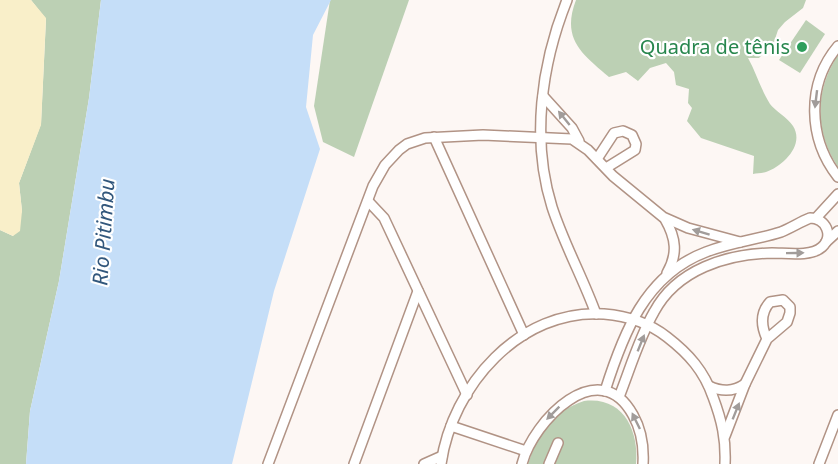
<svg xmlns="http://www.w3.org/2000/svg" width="838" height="464" font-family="'Noto Sans',sans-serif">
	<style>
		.green { fill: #bcd0b4 }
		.sand { fill: #f9efc9 }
		.water { fill: #c5def8 }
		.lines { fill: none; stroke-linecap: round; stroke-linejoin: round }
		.street-casing { stroke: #b19385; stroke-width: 12 }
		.street { stroke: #fff; stroke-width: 9 }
		.oneway { fill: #a19c9a }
		.leisure-dot { fill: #2e9e5b; stroke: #fff; stroke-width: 2 }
		.labels { text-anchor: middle; stroke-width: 4.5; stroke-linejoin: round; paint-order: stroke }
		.leisure-label { font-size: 20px; fill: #27864d; stroke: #fff; text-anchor: end }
		.water-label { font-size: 21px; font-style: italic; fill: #32577c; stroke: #fff }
	</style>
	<rect width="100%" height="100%" fill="#fdf7f4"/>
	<g class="green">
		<polygon points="31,0 101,0 89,98 59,281 30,411 26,464 0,464 0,230 13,236 22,211 19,183 41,124 46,19"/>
		<polygon points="330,0 409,0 354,157 323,142 314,106"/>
		<path d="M576 0H806L803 8 785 22 778 30 774 42 759 58H748C756 72 761 90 770 104 774 110 788 118 793 126 805 145 783 166 766 172 762 173 757 173 753 174L754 156 701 138 687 121 692 108 688 103 689 89 676 85 674 72 666 63 650 68 638 81 626 72 609 77C582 54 561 39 576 0Z"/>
		<polygon points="806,20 825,34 800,73 779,60"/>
		<path d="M838 55V167C814 132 815 89 838 55Z"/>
		<path d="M584 401C623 396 639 430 636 464H528C537 436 554 410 584 401Z"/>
	</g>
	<polygon class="sand" points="0,0 31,0 46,18 41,125 19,183 22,211 20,231 13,236 0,230"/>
	<polygon class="water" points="101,0 331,0 313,35 306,107 320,149 274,291 232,464 26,464 30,411 59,281 89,98"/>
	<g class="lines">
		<g class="street-casing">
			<g id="street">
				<path d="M567 0C541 65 531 140 552 207 564 244 583 278 596 314"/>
				<path d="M838 46C806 84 808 139 838 177"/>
				<polyline points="543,96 572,128 579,141"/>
				<polyline points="434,137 524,335"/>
				<polyline points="597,159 614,133 623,131 632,135 636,144 635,150 606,168"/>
				<polyline points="368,201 384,218 467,395"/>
				<polyline points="816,218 838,194"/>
				<path d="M665 219C676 238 678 254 667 273"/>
				<polyline points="826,242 838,231"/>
				<path d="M709 386C722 392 733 392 745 384"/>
				<path d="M605 391C623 334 645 275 706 252 731 242 756 240 781 232 791 228 800 222 810 218 826 218 834 236 822 247 811 257 786 253 772 253 727 254 677 269 654 312 639 338 630 369 619 397"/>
				<polyline points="451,426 526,451"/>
				<path d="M725 436 745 384 767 339 787 322 790 313V307L783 300 770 302C760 313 761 326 767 339"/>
				<polyline points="268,464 373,186 385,165 399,150 407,144 425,138 483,135 572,139 588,150 613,176 663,217 688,228 740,242"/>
				<polyline points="354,464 418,291"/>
				<polyline points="424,464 442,456"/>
				<path d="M441 464C452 386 520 308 604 314 628 316 648 322 667 337 689 354 704 371 713 397 722 421 726 439 725 464"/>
				<path d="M522 464C533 421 599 353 633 415 642 431 644 446 643 464"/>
				<polyline points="549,464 558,443"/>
				<polyline points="819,464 838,415"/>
			</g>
		</g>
		<use href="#street" class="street"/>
	</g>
	<defs><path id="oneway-solid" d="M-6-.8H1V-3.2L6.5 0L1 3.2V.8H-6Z" transform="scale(1.5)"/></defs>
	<g class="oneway">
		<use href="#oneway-solid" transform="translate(816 99) rotate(97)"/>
		<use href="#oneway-solid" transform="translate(564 118) rotate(-129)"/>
		<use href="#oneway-solid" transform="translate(701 232) rotate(-163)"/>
		<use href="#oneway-solid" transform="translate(795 253) rotate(-1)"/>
		<use href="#oneway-solid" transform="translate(641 343) rotate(-68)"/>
		<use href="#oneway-solid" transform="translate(736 411) rotate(-68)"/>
		<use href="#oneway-solid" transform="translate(553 413) rotate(135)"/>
		<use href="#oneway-solid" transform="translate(636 421) rotate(-116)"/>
	</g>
	<circle class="leisure-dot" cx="802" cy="47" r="6"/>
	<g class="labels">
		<g class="leisure-label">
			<text x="790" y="54">Quadra de tênis</text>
		</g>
		<g class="water-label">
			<text transform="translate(104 232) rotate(-86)" y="7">Rio Pitimbu</text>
		</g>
	</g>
</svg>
